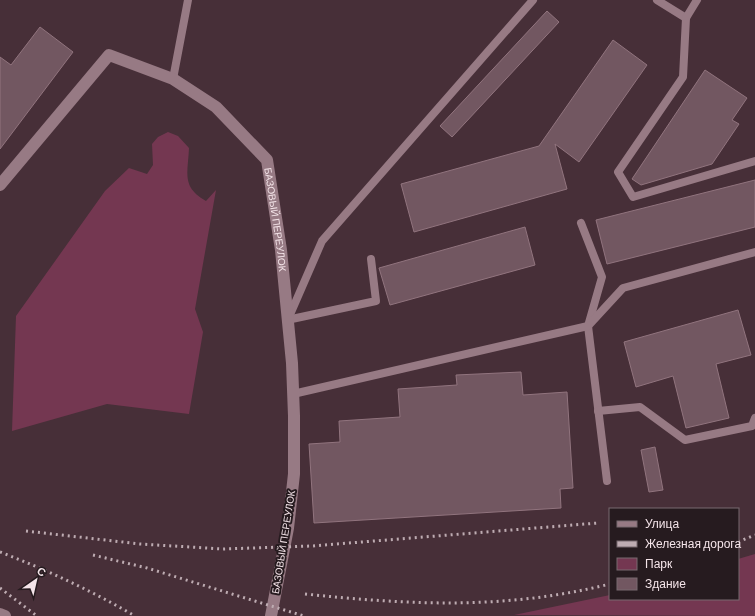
<svg xmlns="http://www.w3.org/2000/svg" width="755" height="616" font-family="Barlow,sans-serif">
	<style>
		.green { fill: #743751 }
		.building { fill: #725761; stroke: #91747e }
		.lines { fill: none; stroke-linecap: round; stroke-linejoin: round }
		.lane { stroke: #977a84; stroke-width: 8 }
		.street { stroke: #977a84; stroke-width: 12 }
		.rail { stroke: #beacb2; stroke-width: 3; stroke-dasharray: 2 4; stroke-linecap: butt }
		.labels { text-anchor: middle; stroke-width: 4; stroke-linejoin: round; paint-order: stroke }
		.street-label { font-size: 10px; fill: #f4e4e9; stroke: #261b1f }
	</style>
	<rect width="100%" height="100%" fill="#472f38"/>
	<g class="green">
		<path d="M168 132 178 136 189 148C188 173 181 187 206 201L216 190 195 309 203 332 189 414 107 404 12 431 16 316 105 191 129 168 147 174 153 165 152 144 158 137Z"/>
		<polygon points="755,554 755,616 514,615 610,595 610,599 738,599 738,559"/>
	</g>
	<g class="building">
		<polygon points="547,11 559,22 452,137 440,126"/>
		<polygon points="40,27 73,52 0,149 0,57 11,65"/>
		<polygon points="613,40 647,65 579,162 555,144 567,189 414,232 401,184 539,146"/>
		<polygon points="705,70 747,98 732,120 739,124 712,164 641,185 632,179"/>
		<polygon points="755,180 755,227 607,264 596,220"/>
		<polygon points="525,227 535,265 390,305 379,268"/>
		<polygon points="738,310 751,355 716,364 729,418 686,428 673,376 636,387 624,342"/>
		<polygon points="521,372 523,395 567,392 573,488 560,489 561,508 314,523 309,444 340,442 339,421 400,417 398,389 457,385 456,375"/>
		<polygon points="655,447 663,490 649,492 641,450"/>
	</g>
	<g class="lines">
		<g class="lane">
			<polyline points="657,0 686,18"/>
			<polyline points="697,0 686,18 683,77 618,172 633,197 755,161"/>
			<polyline points="173,79 188,0"/>
			<polyline points="581,223 602,277 588,326 607,481"/>
			<polyline points="289,317 322,241 533,0"/>
			<polyline points="287,320 376,301 371,259"/>
			<polyline points="293,394 588,326 623,288 755,252"/>
			<polyline points="598,411 640,407 685,440 752,426 755,418"/>
		</g>
		<g class="street">
			<path id="s1" d="M0 185 109 55 173 79 216 107 267 160 281 250 292 363 294 416V474L288 528 271 616"/>
			<polyline points="0,614 5,616"/>
		</g>
		<g class="rail">
			<polyline points="26,531 140,544 223,549 312,546 598,523"/>
			<polyline points="738,542 755,535"/>
			<path d="M0 552C47 570 92 591 135 616"/>
			<polyline points="93,555 147,568 304,616"/>
			<polyline points="0,588 37,616"/>
			<path d="M305 594C411 605 505 610 610 584"/>
		</g>
	</g>
	<g class="labels">
		<g class="street-label">
			<text dy="4" stroke="none"><textPath href="#s1" startOffset="423">БАЗОВЫЙ ПЕРЕУЛОК</textPath></text>
			<text transform="translate(283 542) rotate(-81)" y="4">БАЗОВЫЙ ПЕРЕУЛОК</text>
		</g>
	</g>
	<rect x="609" y="508" width="130" height="92" fill="#261b1f" stroke="#786b70"/>
	<rect x="617" y="521" width="20" height="6" fill="#977a84" stroke="#786b70"/>
	<text x="645" y="528" font-size="12" fill="#f4e4e9">Улица</text>
	<rect x="617" y="541" width="20" height="6" fill="#beacb2" stroke="#786b70"/>
	<text x="645" y="548" font-size="12" fill="#f4e4e9">Железная дорога</text>
	<rect x="617" y="558" width="20" height="12" fill="#743751" stroke="#786b70"/>
	<text x="645" y="568" font-size="12" fill="#f4e4e9">Парк</text>
	<rect x="617" y="578" width="20" height="12" fill="#725761" stroke="#786b70"/>
	<text x="645" y="588" font-size="12" fill="#f4e4e9">Здание</text>
	<g transform="translate(36 580) rotate(34)" stroke="#261b1f" stroke-width="3" paint-order="stroke">
	<path d="M0-3L7 15L0 10L-7 15Z" fill="#f4e4e9"/>
	<text y="-6" font-size="11" font-weight="bold" text-anchor="middle" fill="#f4e4e9">С</text>
	</g>
</svg>
